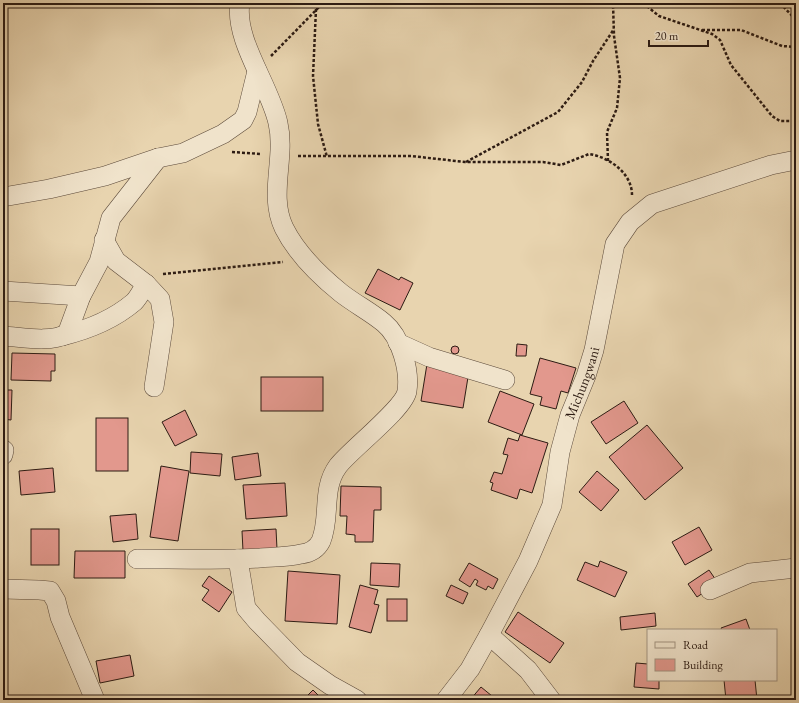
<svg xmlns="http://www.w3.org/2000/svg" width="799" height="703" font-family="'EB Garamond',serif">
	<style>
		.building { fill: #e2988d; stroke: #2c1b13 }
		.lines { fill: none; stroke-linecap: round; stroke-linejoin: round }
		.street-casing { stroke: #5b493a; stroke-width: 20 }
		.path { stroke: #2c1b13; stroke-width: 2.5; stroke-dasharray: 3 2; stroke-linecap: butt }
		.street { stroke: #f0e3cb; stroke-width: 19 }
		.labels { text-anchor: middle; stroke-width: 3; stroke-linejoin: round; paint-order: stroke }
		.street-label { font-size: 14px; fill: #2c1b13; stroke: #f0e3cb }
	</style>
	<rect width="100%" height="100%" fill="#e8d4af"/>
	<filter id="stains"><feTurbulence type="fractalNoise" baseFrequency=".005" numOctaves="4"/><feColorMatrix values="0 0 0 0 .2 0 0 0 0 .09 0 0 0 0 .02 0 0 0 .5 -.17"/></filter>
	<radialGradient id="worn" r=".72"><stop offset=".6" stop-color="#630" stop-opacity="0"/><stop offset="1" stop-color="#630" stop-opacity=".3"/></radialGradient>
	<g class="building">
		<polygon points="378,269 399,280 401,277 413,283 400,310 365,293"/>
		<polygon points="517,344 527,345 526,356 516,356"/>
		<circle cx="455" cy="350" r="4"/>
		<polygon points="12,353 55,354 55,371 51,371 51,381 11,380"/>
		<polygon points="540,358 576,368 568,393 561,391 556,409 540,405 542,397 530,394"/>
		<polygon points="427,364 469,371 463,408 421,401"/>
		<rect x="261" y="377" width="62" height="34"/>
		<polygon points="3,390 12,390 11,420 3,419"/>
		<polygon points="500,391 534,404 522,435 488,422"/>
		<polygon points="624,401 638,423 606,444 591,422"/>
		<polygon points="185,410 197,435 175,446 162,422"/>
		<rect x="96" y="418" width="32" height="53"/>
		<polygon points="647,425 683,468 645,500 609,457"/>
		<polygon points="520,435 548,443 532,493 520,489 517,499 491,490 493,483 490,482 494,472 502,474 508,455 503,454 508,438 518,441"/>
		<polygon points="191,452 222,454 220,476 190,473"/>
		<polygon points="258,453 261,476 235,480 232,457"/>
		<polygon points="161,466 189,471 178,541 150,537"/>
		<polygon points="53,468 55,492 21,495 19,471"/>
		<polygon points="597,471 619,490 601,511 579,492"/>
		<polygon points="285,483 287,516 246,519 243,485"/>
		<polygon points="341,486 381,487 381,510 374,510 373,542 355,542 355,535 346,534 347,516 340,516"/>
		<polygon points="136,514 138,539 113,542 110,516"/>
		<polygon points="699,527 712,550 685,565 672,542"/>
		<rect x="31" y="529" width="28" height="36"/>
		<polygon points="276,529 277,549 243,551 242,531"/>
		<polygon points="75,551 125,551 125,578 74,578"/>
		<polygon points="600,561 627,572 615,597 577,580 585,562 598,567"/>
		<polygon points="371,563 400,564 399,587 370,585"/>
		<polygon points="469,563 498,579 493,589 488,586 486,590 476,585 478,581 475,579 470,587 459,580"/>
		<polygon points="709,570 718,583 697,597 688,584"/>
		<polygon points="288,571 340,575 337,624 285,621"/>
		<polygon points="209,576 232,592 219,612 202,600 209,590 202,586"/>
		<polygon points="360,585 378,590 374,604 379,605 371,633 349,627"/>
		<polygon points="451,585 468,593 463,604 446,596"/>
		<rect x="387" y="599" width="20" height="22"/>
		<polygon points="518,612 564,643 550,663 505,632"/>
		<polygon points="655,613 656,626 621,630 620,617"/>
		<polygon points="746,619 750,630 722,630 721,628"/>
		<polygon points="130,655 134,676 100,683 96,661"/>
		<polygon points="636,663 648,664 648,680 659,680 659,689 634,687"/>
		<polygon points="724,680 755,680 757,700 726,700"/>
		<polygon points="481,687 492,696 488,700 470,700"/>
		<polygon points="313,690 323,700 303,700"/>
	</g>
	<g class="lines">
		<g class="street-casing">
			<g id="street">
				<polyline points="3,197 49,189 105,176 158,158 183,153 223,134 243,120 247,112 257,71"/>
				<polyline points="104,240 116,261 146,284 160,299 164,322 154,387"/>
				<polyline points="3,291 81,296"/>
				<path d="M3 336C22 337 49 343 67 334L81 296 99 262 111 218 158 158"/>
				<path d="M62 336C87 330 114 319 134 302 139 297 142 290 146 284"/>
				<polyline points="398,343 429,357 505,380"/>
				<polyline points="3,455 4,450"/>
				<path d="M137 559C178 559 219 560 260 558 274 557 288 557 301 554 309 553 317 549 321 541 331 517 321 489 338 466 350 450 405 408 407 391 410 370 401 337 384 323 371 312 355 304 341 293 320 276 296 252 284 228 268 195 286 158 278 123 270 86 234 40 240 3"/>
				<polyline points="238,559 246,608 257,621 297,662 330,685 357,700"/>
				<polyline points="3,589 39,590 50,591 56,601 60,617 95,700"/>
				<polyline points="710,590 750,573 796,568"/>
				<polyline points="489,635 528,670 551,700"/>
				<path id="s1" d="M446 700 470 669 489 635 528 561 552 505 560 452 570 415 586 376 594 350 615 244 630 222 652 204 771 165 796 160"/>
			</g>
		</g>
		<g class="path">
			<polyline points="643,3 659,16 712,34 720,40 731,65 772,116 780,121 796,121"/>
			<polyline points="780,3 796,20"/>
			<polyline points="316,9 313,76 318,124 327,157"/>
			<polyline points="702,30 741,30 782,46 796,47"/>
			<polyline points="271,56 323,3"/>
			<polyline points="232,152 261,154"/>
			<path d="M298 156H411L465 162H543L561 165 589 154C609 157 632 173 632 195"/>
			<polyline points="608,161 607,132 617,108 620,78 614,36 613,3"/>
			<polyline points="466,162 558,112 582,82 593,61 614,29"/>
			<polyline points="163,274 283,262"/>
		</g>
		<use href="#street" class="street"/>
	</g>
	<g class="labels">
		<g class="street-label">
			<text dy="5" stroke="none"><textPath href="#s1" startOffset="349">Michungwani</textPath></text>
		</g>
	</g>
	<rect width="799" height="703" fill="none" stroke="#e8d4af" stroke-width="16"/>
	<rect x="4" y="4" width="791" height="695" fill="none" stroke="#2c1b13" stroke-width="2"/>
	<rect x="8" y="8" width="783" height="687" fill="none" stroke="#2c1b13"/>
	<rect x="647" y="629" width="130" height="52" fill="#f0e3cb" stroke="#a29381"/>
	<rect x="655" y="642" width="20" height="6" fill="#f0e3cb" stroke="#a29381"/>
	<text x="683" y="649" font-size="12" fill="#2c1b13">Road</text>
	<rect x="655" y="659" width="20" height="12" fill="#e2988d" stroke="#a29381"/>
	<text x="683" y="669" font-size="12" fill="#2c1b13">Building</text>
	<path d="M649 40v6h59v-6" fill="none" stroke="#2c1b13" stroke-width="2"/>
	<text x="655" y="40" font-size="12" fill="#2c1b13" stroke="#f0e3cb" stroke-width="3" paint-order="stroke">20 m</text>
	<rect width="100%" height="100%" filter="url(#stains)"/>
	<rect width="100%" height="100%" fill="url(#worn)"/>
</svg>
